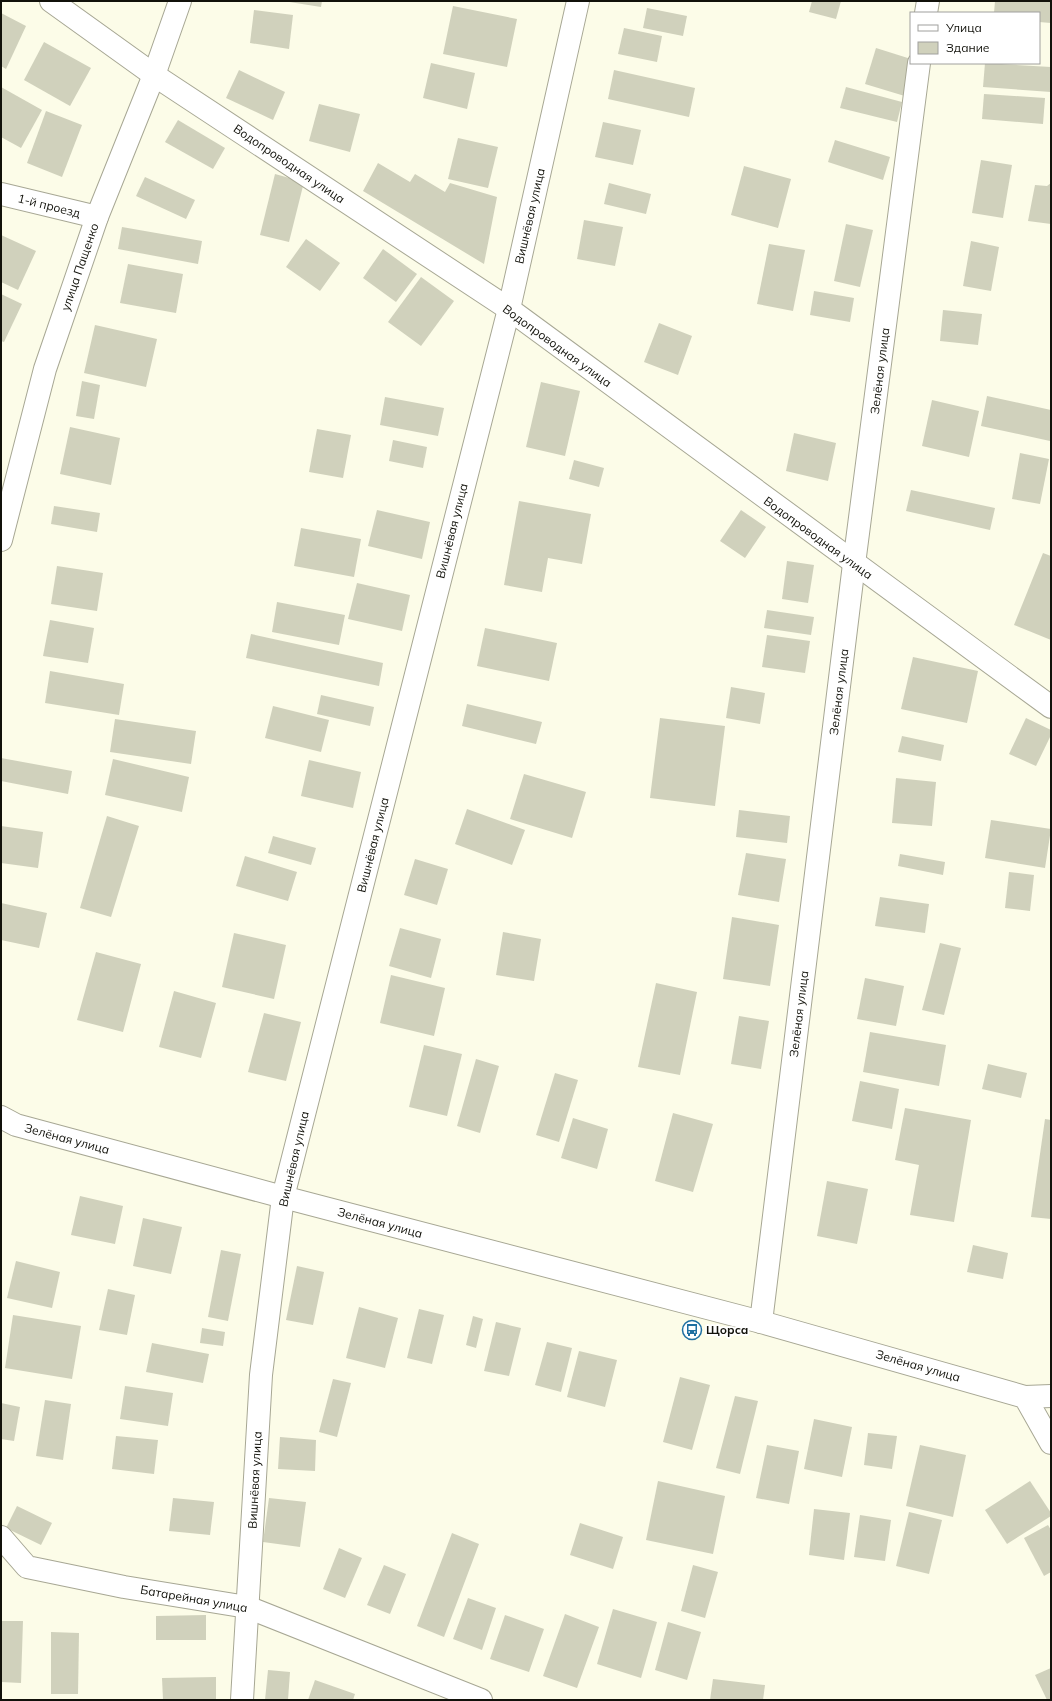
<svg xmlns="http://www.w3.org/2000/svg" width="1052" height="1701" font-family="Mulish,sans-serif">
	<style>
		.building { fill: #d0d1bc }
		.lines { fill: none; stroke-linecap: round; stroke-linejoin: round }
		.minor-casing { stroke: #a7a794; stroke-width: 24 }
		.tertiary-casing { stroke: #a7a794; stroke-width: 24 }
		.minor { stroke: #fff; stroke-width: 22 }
		.tertiary { stroke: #fff; stroke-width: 22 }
		.labels { text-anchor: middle; stroke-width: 3.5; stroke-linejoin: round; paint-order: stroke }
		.street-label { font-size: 12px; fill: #11110a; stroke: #fff }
		.poi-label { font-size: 12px; font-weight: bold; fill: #11110a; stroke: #fff; text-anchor: start }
	</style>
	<rect width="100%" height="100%" fill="#fcfce8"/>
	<g class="building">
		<polygon points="283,1 322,1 321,7"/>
		<polygon points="812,1 841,1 836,19 809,12"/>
		<polygon points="995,1 1051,1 1051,23 1039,22 1039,13 994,13"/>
		<polygon points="453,6 517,19 507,67 443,54"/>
		<polygon points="647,8 687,16 683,36 643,28"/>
		<polygon points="254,10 293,15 289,49 250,43"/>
		<polygon points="1,13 26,26 6,69 1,66"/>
		<polygon points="624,28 662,36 657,62 618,54"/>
		<polygon points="44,42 91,68 70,106 24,80"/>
		<polygon points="876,48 911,59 908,97 865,84"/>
		<polygon points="431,63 475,73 467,109 423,98"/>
		<polygon points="985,63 1051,67 1051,92 983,87"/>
		<polygon points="239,70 285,92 273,120 226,98"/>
		<polygon points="614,70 695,88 689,117 608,99"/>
		<polygon points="1,87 42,110 21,148 1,137"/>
		<polygon points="846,87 902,102 897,122 840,108"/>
		<polygon points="984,94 1045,98 1043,124 982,119"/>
		<polygon points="319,104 360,114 350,152 309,141"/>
		<polygon points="46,111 82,125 62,177 27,163"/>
		<polygon points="178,120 225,148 213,169 165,142"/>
		<polygon points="603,122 641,130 633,165 595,157"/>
		<polygon points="458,138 498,147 488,188 448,179"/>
		<polygon points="835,140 890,157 883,180 828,162"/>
		<polygon points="981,160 1012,165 1003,218 972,213"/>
		<polygon points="378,163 410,182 415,174 445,192 450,183 497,197 484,264 363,191"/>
		<polygon points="744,166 791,179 778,228 731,215"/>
		<polygon points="275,174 304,182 289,242 260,235"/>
		<polygon points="145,177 195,200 186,219 136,196"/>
		<polygon points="609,183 651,194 646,214 604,204"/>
		<polygon points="1051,183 1051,224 1028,221 1035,185 1047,186"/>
		<polygon points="584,220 623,227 615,266 577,259"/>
		<polygon points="846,224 873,230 860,287 834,281"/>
		<polygon points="122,227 202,241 198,264 118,249"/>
		<polygon points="1,235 36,251 18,290 1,282"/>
		<polygon points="306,239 340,263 320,291 286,267"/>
		<polygon points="971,241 999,247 991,291 963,286"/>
		<polygon points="769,244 805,250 793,311 757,304"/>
		<polygon points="383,249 417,274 396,302 363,278"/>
		<polygon points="128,264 183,274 176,313 120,303"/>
		<polygon points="421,277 454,301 421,346 388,322"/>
		<polygon points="814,291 854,298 850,322 810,315"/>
		<polygon points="1,294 22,304 4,342 1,341"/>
		<polygon points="943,310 982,314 978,345 940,341"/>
		<polygon points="659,323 692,336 678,375 644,362"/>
		<polygon points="95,325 157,339 146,387 84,373"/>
		<polygon points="82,381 100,385 94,419 76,416"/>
		<polygon points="541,382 580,391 565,456 526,447"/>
		<polygon points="987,396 1051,410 1050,441 981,426"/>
		<polygon points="385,397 444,408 438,436 380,425"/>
		<polygon points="932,400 979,411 969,457 922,446"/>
		<polygon points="70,427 120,438 111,485 60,474"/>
		<polygon points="317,429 351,435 343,478 309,472"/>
		<polygon points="794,433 836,443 828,481 786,471"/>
		<polygon points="393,440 427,447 423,468 389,461"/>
		<polygon points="1020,453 1049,459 1040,504 1012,499"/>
		<polygon points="574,460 604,468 599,487 569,479"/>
		<polygon points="911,490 995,508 990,530 906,511"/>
		<polygon points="519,501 591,514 582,564 548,558 542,592 504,585"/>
		<polygon points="54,506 100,513 97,532 51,524"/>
		<polygon points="377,510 430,522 422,559 368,546"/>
		<polygon points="741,510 766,527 745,558 720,541"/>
		<polygon points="301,528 361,539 354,577 294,566"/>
		<polygon points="1043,553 1051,556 1051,640 1014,625"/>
		<polygon points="787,561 814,565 808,603 782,599"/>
		<polygon points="57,566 103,573 97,611 51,604"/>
		<polygon points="357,583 410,595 402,631 348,619"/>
		<polygon points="277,602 345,615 339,645 272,632"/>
		<polygon points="767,610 814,617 811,635 764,628"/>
		<polygon points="50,620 94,628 88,663 43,656"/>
		<polygon points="485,628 557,643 549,681 477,666"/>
		<polygon points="251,634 383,663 379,686 246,658"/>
		<polygon points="767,635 810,641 805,673 762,667"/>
		<polygon points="913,657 978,671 967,723 901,709"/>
		<polygon points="50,671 124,684 119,715 45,703"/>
		<polygon points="731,687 765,693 760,724 726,718"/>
		<polygon points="321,695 374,707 370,726 317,714"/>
		<polygon points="467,704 542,722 536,744 462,726"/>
		<polygon points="273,706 329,720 321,752 265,738"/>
		<polygon points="660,718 725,726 715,806 650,798"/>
		<polygon points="1026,718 1051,730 1051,735 1036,766 1009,754"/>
		<polygon points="115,719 196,731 191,764 110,752"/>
		<polygon points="902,736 944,745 941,761 898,752"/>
		<polygon points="1,758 72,771 68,794 1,781"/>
		<polygon points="113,759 189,777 182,812 105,795"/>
		<polygon points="309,760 361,772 353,808 301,796"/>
		<polygon points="524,774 586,792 572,838 510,819"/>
		<polygon points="896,778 936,782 932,826 892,823"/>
		<polygon points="467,809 525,830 512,865 455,844"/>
		<polygon points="739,810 790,816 787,843 736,837"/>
		<polygon points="107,816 139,826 111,917 80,908"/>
		<polygon points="991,820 1051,829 1045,868 985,858"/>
		<polygon points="1,826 43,832 38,868 1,863"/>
		<polygon points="273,836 316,848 311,865 268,853"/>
		<polygon points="746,853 786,859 779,902 738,895"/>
		<polygon points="900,854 945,862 943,875 898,866"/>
		<polygon points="245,856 297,872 288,901 236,886"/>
		<polygon points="415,859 448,869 437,905 404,895"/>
		<polygon points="1009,872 1034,875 1030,911 1005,908"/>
		<polygon points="880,897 929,904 925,933 875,926"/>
		<polygon points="1,903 47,913 39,948 1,940"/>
		<polygon points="732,917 779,925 770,986 723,979"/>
		<polygon points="400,928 441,939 431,978 389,966"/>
		<polygon points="503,932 541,939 534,981 496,975"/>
		<polygon points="234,933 286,945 274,999 222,987"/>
		<polygon points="940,943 961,948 944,1015 922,1010"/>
		<polygon points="96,952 141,964 123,1032 77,1020"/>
		<polygon points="391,975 445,988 434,1036 380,1023"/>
		<polygon points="865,978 904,986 896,1026 857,1019"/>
		<polygon points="656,983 697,992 680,1075 638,1067"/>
		<polygon points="174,991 216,1003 201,1058 159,1047"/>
		<polygon points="264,1013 301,1022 286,1081 248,1072"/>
		<polygon points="739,1016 769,1021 761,1069 731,1064"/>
		<polygon points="870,1032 946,1045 939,1086 863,1072"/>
		<polygon points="424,1045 462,1054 447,1116 409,1107"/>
		<polygon points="476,1059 499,1066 480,1133 457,1126"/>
		<polygon points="988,1064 1027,1073 1021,1098 982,1089"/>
		<polygon points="555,1073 578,1080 559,1142 536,1135"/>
		<polygon points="860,1081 899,1089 892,1129 852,1121"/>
		<polygon points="905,1108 971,1120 954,1222 910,1215 919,1165 895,1160"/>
		<polygon points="673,1113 713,1124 693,1192 655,1181"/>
		<polygon points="573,1118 608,1129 597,1169 561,1158"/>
		<polygon points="1045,1119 1051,1120 1051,1219 1031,1217"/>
		<polygon points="827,1181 868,1189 857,1244 817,1236"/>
		<polygon points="80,1196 123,1206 115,1244 71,1235"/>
		<polygon points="143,1218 182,1227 171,1274 133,1266"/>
		<polygon points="973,1245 1008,1253 1003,1279 967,1272"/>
		<polygon points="221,1250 241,1254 228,1321 208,1317"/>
		<polygon points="16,1261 60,1272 52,1308 7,1298"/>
		<polygon points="297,1266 324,1272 313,1325 286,1320"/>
		<polygon points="108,1289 135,1295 127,1335 99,1330"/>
		<polygon points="359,1307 398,1318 385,1368 346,1358"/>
		<polygon points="419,1309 444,1315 432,1364 407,1358"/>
		<polygon points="13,1315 81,1326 72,1379 5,1368"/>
		<polygon points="473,1316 483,1319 476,1348 466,1345"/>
		<polygon points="496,1322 521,1328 509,1376 484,1371"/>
		<polygon points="202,1328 225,1332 223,1346 200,1343"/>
		<polygon points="547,1342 572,1348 561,1392 535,1385"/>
		<polygon points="152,1343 209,1354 203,1383 146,1372"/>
		<polygon points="579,1351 617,1360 605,1407 567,1397"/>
		<polygon points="680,1377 710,1385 692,1450 663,1442"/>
		<polygon points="333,1379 351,1383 337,1437 319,1432"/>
		<polygon points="125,1386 173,1393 168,1426 120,1419"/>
		<polygon points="735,1396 758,1401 740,1474 716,1468"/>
		<polygon points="45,1400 71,1404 63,1460 36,1456"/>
		<polygon points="1,1403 20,1407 14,1441 1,1439"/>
		<polygon points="814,1419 852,1427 842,1477 804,1469"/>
		<polygon points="868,1433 897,1436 892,1469 864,1465"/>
		<polygon points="116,1436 158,1440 154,1474 112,1469"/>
		<polygon points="280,1437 316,1440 315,1471 278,1469"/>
		<polygon points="767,1445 799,1451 789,1504 756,1498"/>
		<polygon points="920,1445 966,1455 953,1517 906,1506"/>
		<polygon points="658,1481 725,1496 713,1554 646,1540"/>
		<polygon points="1030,1481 1051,1513 1051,1516 1007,1544 985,1510"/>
		<polygon points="173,1498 214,1502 210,1535 169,1531"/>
		<polygon points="269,1498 306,1502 300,1547 263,1542"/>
		<polygon points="17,1506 52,1523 41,1545 6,1528"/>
		<polygon points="814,1509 850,1513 844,1560 809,1555"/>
		<polygon points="909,1512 942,1520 929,1574 896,1566"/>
		<polygon points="860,1515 891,1520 885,1561 854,1557"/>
		<polygon points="580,1523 623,1537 613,1569 570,1555"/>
		<polygon points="1048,1525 1051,1530 1051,1572 1044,1576 1024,1538"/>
		<polygon points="452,1533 479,1544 444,1637 417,1626"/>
		<polygon points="339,1548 362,1558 345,1598 323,1589"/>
		<polygon points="384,1565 406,1574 390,1614 367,1605"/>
		<polygon points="693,1565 718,1572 705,1618 681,1611"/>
		<polygon points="468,1598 496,1608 482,1650 453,1639"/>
		<polygon points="613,1609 657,1622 641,1678 597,1664"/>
		<polygon points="565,1614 599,1627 577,1688 543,1676"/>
		<polygon points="206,1615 206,1640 156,1640 156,1616"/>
		<polygon points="505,1615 544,1629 529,1672 490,1659"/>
		<polygon points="1,1621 23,1621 21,1683 1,1682"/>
		<polygon points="668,1622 701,1632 687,1680 655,1670"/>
		<polygon points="51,1632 79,1633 78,1694 51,1694"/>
		<polygon points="1051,1668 1051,1700 1047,1700 1035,1675"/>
		<polygon points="268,1670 290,1672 288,1700 265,1700"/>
		<polygon points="216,1677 216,1700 163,1700 162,1678"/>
		<polygon points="713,1679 765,1685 763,1700 710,1700"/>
		<polygon points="315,1680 355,1694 353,1700 308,1700"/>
	</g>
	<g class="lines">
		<g class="minor-casing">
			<g id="minor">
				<polyline points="51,1 154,75 509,309 1051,707"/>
				<polyline points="926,13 928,1"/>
				<polyline points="1,194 97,217"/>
				<polyline points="761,1322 854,564 919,63"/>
				<polyline points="1025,1397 1051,1396"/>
				<polyline points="1,1537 27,1567 124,1587 247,1607 481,1700"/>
				<polyline points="242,1700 261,1375 283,1197 509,309 578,1"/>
			</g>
		</g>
		<g class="tertiary-casing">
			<g id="tertiary">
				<polyline points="1,540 45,369 97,217 154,75 180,1"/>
				<polyline points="1,1117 16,1125 283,1197 761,1322 1025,1397 1051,1443"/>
			</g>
		</g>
		<use href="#minor" class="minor"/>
		<use href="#tertiary" class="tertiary"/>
	</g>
	<defs>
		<g id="bus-ring" transform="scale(1)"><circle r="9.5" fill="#fff" stroke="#1f6fa1" stroke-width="1.5"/><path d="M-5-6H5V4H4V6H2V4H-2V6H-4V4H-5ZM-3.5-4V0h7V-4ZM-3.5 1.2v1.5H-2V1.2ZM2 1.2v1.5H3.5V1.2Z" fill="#1f6fa1"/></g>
	</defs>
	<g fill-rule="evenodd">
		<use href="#bus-ring" x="692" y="1330"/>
	</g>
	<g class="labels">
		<g class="street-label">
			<text transform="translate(289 164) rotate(34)" y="4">Водопроводная улица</text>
			<text transform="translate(49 206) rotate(14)" y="4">1-й проезд</text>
			<text transform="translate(530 216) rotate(-77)" y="4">Вишнёвая улица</text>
			<text transform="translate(80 267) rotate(-71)" y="4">улица Пащенко</text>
			<text transform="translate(557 346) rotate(36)" y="4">Водопроводная улица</text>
			<text transform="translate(880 371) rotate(-83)" y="4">Зелёная улица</text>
			<text transform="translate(452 531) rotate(-76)" y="4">Вишнёвая улица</text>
			<text transform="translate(818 538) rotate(36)" y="4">Водопроводная улица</text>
			<text transform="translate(839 692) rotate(-83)" y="4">Зелёная улица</text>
			<text transform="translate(373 845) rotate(-76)" y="4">Вишнёвая улица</text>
			<text transform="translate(799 1014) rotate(-83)" y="4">Зелёная улица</text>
			<text transform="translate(67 1139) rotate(15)" y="4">Зелёная улица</text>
			<text transform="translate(294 1159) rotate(-77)" y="4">Вишнёвая улица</text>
			<text transform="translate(380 1223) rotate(15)" y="4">Зелёная улица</text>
			<text transform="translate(918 1366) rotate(16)" y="4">Зелёная улица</text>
			<text transform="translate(255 1480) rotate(-87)" y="4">Вишнёвая улица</text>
			<text transform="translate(194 1599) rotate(10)" y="4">Батарейная улица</text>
		</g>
		<g class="poi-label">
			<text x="706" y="1334">Щорса</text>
		</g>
	</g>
	<rect width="1052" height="1701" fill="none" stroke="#11110a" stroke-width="4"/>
	<rect x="910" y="12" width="130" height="52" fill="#ffffff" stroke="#a0a09d"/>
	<rect x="918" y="25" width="20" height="6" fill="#ffffff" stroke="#a0a09d"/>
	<text x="946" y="32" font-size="12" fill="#11110a">Улица</text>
	<rect x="918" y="42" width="20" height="12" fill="#d0d1bc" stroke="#a0a09d"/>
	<text x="946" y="52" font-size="12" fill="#11110a">Здание</text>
</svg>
